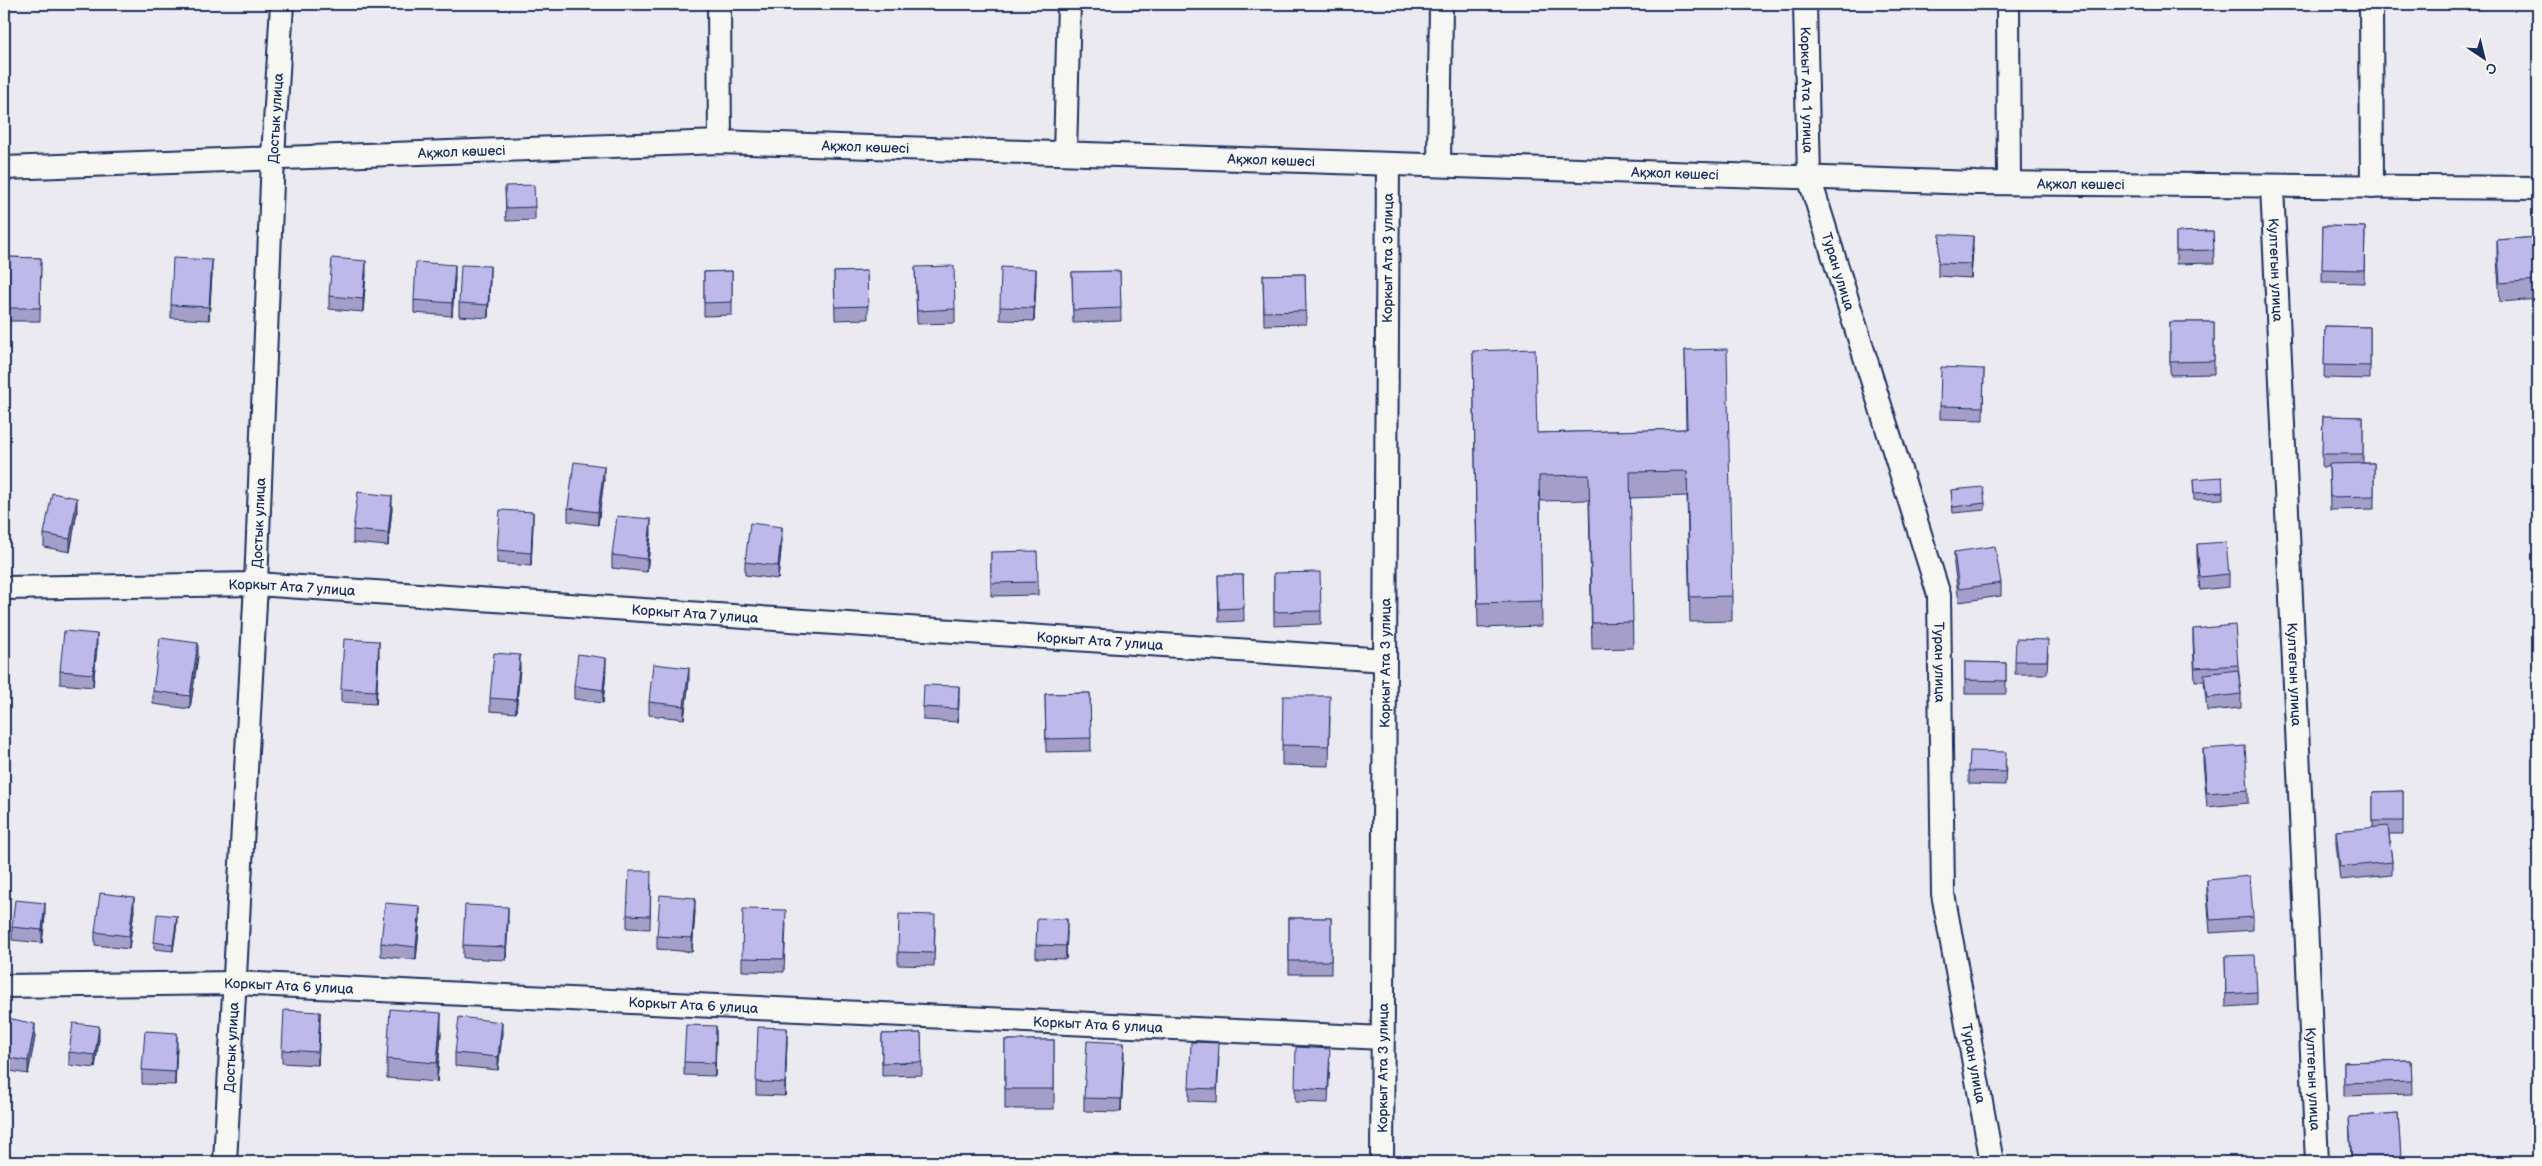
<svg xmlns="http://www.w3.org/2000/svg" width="2542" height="1166" font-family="'Balsamiq Sans',sans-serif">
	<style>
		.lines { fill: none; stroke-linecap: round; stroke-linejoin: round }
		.minor-casing { stroke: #1b2f5e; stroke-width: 26 }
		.minor { stroke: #f6f6f2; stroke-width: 22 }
		.wall { fill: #a49ec9; stroke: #1b2f5e }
		.shaded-wall { fill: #8681a4; stroke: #1b2f5e }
		.building { fill: #bfb8ea; stroke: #1b2f5e }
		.labels { text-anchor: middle; stroke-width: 4.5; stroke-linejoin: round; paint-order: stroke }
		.street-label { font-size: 14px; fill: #1b2f5e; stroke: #f6f6f2 }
	</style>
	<rect width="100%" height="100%" fill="#ebeaf0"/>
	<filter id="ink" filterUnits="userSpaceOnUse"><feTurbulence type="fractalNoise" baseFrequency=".02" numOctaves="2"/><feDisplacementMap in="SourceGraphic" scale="10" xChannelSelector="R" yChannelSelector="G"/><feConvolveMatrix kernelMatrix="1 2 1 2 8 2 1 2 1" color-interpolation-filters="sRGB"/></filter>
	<g filter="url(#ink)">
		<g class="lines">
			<g class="minor-casing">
				<g id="minor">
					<polyline points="719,4 720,142"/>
					<path id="s1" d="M1805 4 1809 177 1939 595 1943 894 1992 1162"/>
					<polyline points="2008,4 2009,183"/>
					<polyline points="2371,4 2372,187"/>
					<polyline points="1065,153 1069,4"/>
					<polyline points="1439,165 1441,4"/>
					<path id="s2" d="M4 168 720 142 1976 183 2538 188"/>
					<path id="s3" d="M2272 186 2317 1162"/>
					<path id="s4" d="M4 588 256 584 1385 660"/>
					<path id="s5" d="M4 986 235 983 1383 1038"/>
					<path id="s6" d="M225 1162 256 584 273 157 282 4"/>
					<path id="s7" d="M1382 1162 1388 164"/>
				</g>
			</g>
			<use href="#minor" class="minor"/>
		</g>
		<g class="wall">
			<polygon points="2397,4 2449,4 2448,9 2397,8"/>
			<polygon points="505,186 535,207 535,220 506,221"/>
			<polygon points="2323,226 2365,227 2364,283 2322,282"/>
			<polygon points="2213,231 2214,263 2176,264 2176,232"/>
			<polygon points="2538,237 2538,299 2500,302 2497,259 2497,240"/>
			<polygon points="1973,249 1971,278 1938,276 1938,263"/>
			<polygon points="6,257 41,258 40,321 5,321"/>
			<polygon points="915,267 955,309 955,323 917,324"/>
			<polygon points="732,271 732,315 704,316 704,272"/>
			<polygon points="867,271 868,319 835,320 834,272"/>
			<polygon points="1120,271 1121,321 1073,323 1072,272"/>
			<polygon points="212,274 209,320 171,318 171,305"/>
			<polygon points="366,274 363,312 329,309 329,296"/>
			<polygon points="1305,274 1306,324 1264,325 1263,275"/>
			<polygon points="455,278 452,316 414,313 414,300"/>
			<polygon points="490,279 488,318 459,316 459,303"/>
			<polygon points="1036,282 1034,321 1000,320 1000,307"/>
			<polygon points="2170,322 2214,322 2214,374 2170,375"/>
			<polygon points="2325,326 2370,327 2370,379 2324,378"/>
			<polygon points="1685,350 1732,596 1732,621 1690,622 1687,496 1630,498 1633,648 1592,649 1589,500 1540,501 1542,626 1478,628 1473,351 1537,433 1686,429"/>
			<polygon points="1984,369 1983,420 1940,419 1940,406"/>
			<polygon points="2323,416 2363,417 2363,463 2374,463 2374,509 2330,510 2329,467 2322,467"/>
			<polygon points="604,479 598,525 568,521 568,508"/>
			<polygon points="2193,479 2223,492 2223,499 2194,500"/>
			<polygon points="1951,490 1985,503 1985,510 1953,513"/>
			<polygon points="392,509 388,546 353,543 353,530"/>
			<polygon points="77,511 70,552 44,547 44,534"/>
			<polygon points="533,525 531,566 497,563 497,550"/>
			<polygon points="651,533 647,572 612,568 612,555"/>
			<polygon points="782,540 778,579 745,575 745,562"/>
			<polygon points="2197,544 2229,574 2229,587 2200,590 2197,557"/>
			<polygon points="991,552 1038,582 1038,595 991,596"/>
			<polygon points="1954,552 2001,583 2001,596 1959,602 1954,565"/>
			<polygon points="1274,573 1321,611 1321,624 1274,626"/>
			<polygon points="1218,575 1243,575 1244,621 1219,622"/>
			<polygon points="2193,629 2238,665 2241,694 2241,708 2207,711 2204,681 2195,681 2193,642"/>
			<polygon points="97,647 93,687 60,684 60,671"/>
			<polygon points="2048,653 2047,674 2015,674 2015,661"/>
			<polygon points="379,654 376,704 341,702 341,689"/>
			<polygon points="198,656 190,709 153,704 153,691"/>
			<polygon points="1965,662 2006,663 2006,694 1965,694"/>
			<polygon points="520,668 516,713 490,711 490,698"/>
			<polygon points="606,671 603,703 574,699 574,686"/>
			<polygon points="689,681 684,719 649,715 649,702"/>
			<polygon points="1090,693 1091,751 1046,752 1045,694"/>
			<polygon points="959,699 958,722 923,720 923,707"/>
			<polygon points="1330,716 1329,766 1282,765 1282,745"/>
			<polygon points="2203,749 2248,790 2248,803 2207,807 2203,762"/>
			<polygon points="2006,765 2005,785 1969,784 1969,771"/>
			<polygon points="2403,791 2403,834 2389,834 2392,862 2392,875 2340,880 2336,844 2336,831 2373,828 2373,792"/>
			<polygon points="2207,880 2253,917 2253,930 2210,933 2207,893"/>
			<polygon points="651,884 650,929 627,928 627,915"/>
			<polygon points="134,910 129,949 95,945 95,932"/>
			<polygon points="695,911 692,952 657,949 657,936"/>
			<polygon points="45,916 42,943 12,940 12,927"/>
			<rect x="1289" y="918" width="42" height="56"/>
			<polygon points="420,919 416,960 381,956 381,943"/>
			<polygon points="508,920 506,960 463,958 463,945"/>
			<polygon points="177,923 173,951 154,949 154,942"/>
			<polygon points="786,923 784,972 742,971 742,958"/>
			<polygon points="935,928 934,966 898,965 898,952"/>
			<polygon points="1067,932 1066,959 1036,958 1036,945"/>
			<polygon points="2225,956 2257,992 2257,1005 2226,1007"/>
			<polygon points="320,1025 318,1065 282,1063 282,1050"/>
			<polygon points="441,1033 437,1082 387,1078 387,1059"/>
			<polygon points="921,1033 922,1075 882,1076 882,1034"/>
			<polygon points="502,1035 498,1070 455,1066 455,1053"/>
			<polygon points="35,1037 28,1074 4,1070 4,1039"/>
			<polygon points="99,1039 95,1068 69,1065 69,1052"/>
			<polygon points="716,1040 715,1076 684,1075 684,1062"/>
			<rect x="1005" y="1040" width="49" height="69"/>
			<polygon points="787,1041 785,1096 756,1095 756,1082"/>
			<polygon points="177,1046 175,1085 142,1084 142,1070"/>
			<polygon points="1124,1056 1121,1112 1084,1111 1084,1098"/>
			<polygon points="1219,1056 1217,1102 1189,1101 1189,1088"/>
			<polygon points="2411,1060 2412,1094 2344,1096 2344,1062"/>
			<polygon points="1330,1062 1328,1103 1295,1102 1295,1088"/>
			<polygon points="2398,1113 2401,1162 2351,1162 2349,1117"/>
		</g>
		<g class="shaded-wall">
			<polygon points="1973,236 1973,249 1971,278 1971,264"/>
			<polygon points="212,260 212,274 209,320 209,307"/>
			<polygon points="366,261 366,274 363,312 363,299"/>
			<polygon points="455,265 455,278 452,316 452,303"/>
			<polygon points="490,266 490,279 488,318 488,305"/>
			<polygon points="1036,269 1036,282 1034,321 1034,308"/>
			<polygon points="604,466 604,479 598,525 598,512"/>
			<polygon points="392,496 392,509 388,546 388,533"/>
			<polygon points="77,498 77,511 70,552 70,539"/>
			<polygon points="533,512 533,525 531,566 531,553"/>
			<polygon points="651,519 651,533 647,572 647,559"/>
			<polygon points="782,527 782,540 778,579 778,566"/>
			<polygon points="97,634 97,647 93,687 93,674"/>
			<polygon points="379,641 379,654 376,704 376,691"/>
			<polygon points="198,643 198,656 190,709 190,696"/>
			<polygon points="520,655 520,668 516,713 516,700"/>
			<polygon points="606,658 606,671 603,703 603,690"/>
			<polygon points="689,668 689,681 684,719 684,706"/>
			<polygon points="959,686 959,699 958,722 958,709"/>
			<polygon points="134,897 134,910 129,949 129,936"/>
			<polygon points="695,898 695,911 692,952 692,938"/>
			<polygon points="45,903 45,916 42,943 42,930"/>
			<polygon points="420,906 420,919 416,960 416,947"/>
			<polygon points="508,907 508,920 506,960 506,947"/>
			<polygon points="177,916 177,923 173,951 173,945"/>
			<polygon points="1067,919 1067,932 1066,959 1066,946"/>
			<polygon points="320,1012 320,1025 318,1065 318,1052"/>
			<polygon points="441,1013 441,1033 437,1082 437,1063"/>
			<polygon points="502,1022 502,1035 498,1070 498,1057"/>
			<polygon points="35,1024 35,1037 28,1074 28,1061"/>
			<polygon points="99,1026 99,1039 95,1068 95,1055"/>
			<polygon points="716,1026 716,1040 715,1076 715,1063"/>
			<polygon points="787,1028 787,1041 785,1096 785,1083"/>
			<polygon points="177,1033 177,1046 175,1085 175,1072"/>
			<polygon points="1124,1043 1124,1056 1121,1112 1121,1099"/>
		</g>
		<g class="building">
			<polygon points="534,185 535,207 506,208 505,186"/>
			<polygon points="2323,226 2365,227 2364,270 2322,269"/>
			<polygon points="2213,231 2214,250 2176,251 2176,232"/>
			<polygon points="1940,234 1973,236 1971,264 1938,263"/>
			<polygon points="2538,237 2538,280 2500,283 2497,240"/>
			<polygon points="6,257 41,258 40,308 5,308"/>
			<polygon points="173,258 212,260 209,307 171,305"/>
			<polygon points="332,258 366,261 363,299 329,296"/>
			<polygon points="416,262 455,265 452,303 414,300"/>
			<polygon points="461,265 490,266 488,305 459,303"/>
			<polygon points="954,266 955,309 917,311 915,267"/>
			<polygon points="1001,267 1036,269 1034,308 1000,307"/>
			<polygon points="732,271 732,302 704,303 704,272"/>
			<polygon points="867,271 868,306 835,307 834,272"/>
			<polygon points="1120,271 1121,308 1073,310 1072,272"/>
			<polygon points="1305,274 1306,311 1264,312 1263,275"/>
			<polygon points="2170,322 2214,322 2214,361 2170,362"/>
			<polygon points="2325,326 2370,327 2370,366 2324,365"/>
			<polygon points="1535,349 1537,433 1687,429 1685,350 1727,349 1732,596 1690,597 1687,471 1630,472 1633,622 1592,623 1589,475 1539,476 1542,601 1478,603 1473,351"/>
			<polygon points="1941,367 1984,369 1983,407 1940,406"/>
			<polygon points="2323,416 2363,417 2363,454 2322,454"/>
			<polygon points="574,462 604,466 598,512 568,508"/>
			<polygon points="2374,463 2374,496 2330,497 2329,464"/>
			<polygon points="2222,477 2223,492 2194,493 2193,479"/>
			<polygon points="1983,487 1985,503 1953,507 1951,490"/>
			<polygon points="358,492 392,496 388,533 353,530"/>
			<polygon points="52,493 77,498 70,539 44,534"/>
			<polygon points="500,510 533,512 531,553 497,550"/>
			<polygon points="617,516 651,519 647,559 612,555"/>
			<polygon points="750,523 782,527 778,566 745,562"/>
			<polygon points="2226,542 2229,574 2200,577 2197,544"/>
			<polygon points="1995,546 2001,583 1959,589 1954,552"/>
			<polygon points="1037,551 1038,582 991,583 991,552"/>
			<polygon points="1320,572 1321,611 1274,612 1274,573"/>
			<polygon points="1218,575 1243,575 1244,608 1219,609"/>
			<polygon points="2235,625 2238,665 2195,668 2193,629"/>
			<polygon points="64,631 97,634 93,674 60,671"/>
			<polygon points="160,638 198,643 190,696 153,691"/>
			<polygon points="344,639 379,641 376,691 341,689"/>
			<polygon points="2016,639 2048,640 2047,661 2015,661"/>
			<polygon points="494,653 520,655 516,700 490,698"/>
			<polygon points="578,654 606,658 603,690 574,686"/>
			<polygon points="1965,662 2006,663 2006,681 1965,680"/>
			<polygon points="653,664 689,668 684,706 649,702"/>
			<polygon points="2238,670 2241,694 2207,698 2204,674"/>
			<polygon points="924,685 959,686 958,709 923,707"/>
			<polygon points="1090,693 1091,738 1046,739 1045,694"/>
			<polygon points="1283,696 1330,696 1329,746 1282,745"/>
			<polygon points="2245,746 2248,790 2207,793 2203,749"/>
			<polygon points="1970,751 2006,752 2005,772 1969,771"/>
			<polygon points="2403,791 2403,821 2373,821 2373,792"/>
			<polygon points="2388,826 2392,862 2340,867 2336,831"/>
			<polygon points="629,871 651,871 650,916 627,915"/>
			<polygon points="2250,876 2253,917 2210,920 2207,880"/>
			<polygon points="100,893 134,897 129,936 95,932"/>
			<polygon points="660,895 695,898 692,938 657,936"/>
			<polygon points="15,900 45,903 42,930 12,927"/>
			<polygon points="385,903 420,906 416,947 381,943"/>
			<polygon points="465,905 508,907 506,947 463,945"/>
			<polygon points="743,909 786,910 784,959 742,958"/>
			<polygon points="157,914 177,916 173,945 154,942"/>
			<polygon points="899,914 935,915 934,953 898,952"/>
			<polygon points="1037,918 1067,919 1066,946 1036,945"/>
			<rect x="1289" y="918" width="42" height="43"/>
			<polygon points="2255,955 2257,992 2226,994 2225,956"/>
			<polygon points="390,1009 441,1013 437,1063 387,1059"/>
			<polygon points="284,1010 320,1012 318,1052 282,1050"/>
			<polygon points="459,1017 502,1022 498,1057 455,1053"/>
			<polygon points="8,1018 35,1024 28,1061 4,1057 4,1039"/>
			<polygon points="73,1023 99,1026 95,1055 69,1052"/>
			<polygon points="686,1025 716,1026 715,1063 684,1062"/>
			<polygon points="758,1027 787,1028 785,1083 756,1082"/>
			<polygon points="145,1031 177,1033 175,1072 142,1070"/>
			<polygon points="921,1033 922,1062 882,1063 882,1034"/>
			<rect x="1005" y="1040" width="49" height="49"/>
			<polygon points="1087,1041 1124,1043 1121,1099 1084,1098"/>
			<polygon points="1191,1042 1219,1043 1217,1089 1189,1088"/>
			<polygon points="1296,1047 1330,1049 1328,1090 1295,1088"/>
			<polygon points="2411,1060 2412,1081 2344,1083 2344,1062"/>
			<polygon points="2398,1113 2401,1158 2352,1161 2349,1117"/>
			<polygon points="2262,1161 2262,1162 2221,1162"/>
		</g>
	</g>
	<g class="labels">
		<g class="street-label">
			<text dy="5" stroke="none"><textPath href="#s1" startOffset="86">Коркыт Ата 1 улица</textPath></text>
			<text dy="5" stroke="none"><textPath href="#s6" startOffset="1045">Достык улица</textPath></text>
			<text dy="5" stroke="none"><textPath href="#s2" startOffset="862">Ақжол көшесі</textPath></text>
			<text dy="5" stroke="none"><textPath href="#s2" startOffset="458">Ақжол көшесі</textPath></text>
			<text dy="5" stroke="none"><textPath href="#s2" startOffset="1268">Ақжол көшесі</textPath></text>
			<text dy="5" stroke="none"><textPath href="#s2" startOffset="1672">Ақжол көшесі</textPath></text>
			<text dy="5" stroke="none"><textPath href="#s2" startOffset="2078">Ақжол көшесі</textPath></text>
			<text dy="5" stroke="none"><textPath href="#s7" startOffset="904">Коркыт Ата 3 улица</textPath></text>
			<text dy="5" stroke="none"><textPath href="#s3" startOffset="84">Култегын улица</textPath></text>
			<text dy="5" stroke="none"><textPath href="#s1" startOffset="272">Туран улица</textPath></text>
			<text dy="5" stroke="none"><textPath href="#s6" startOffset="640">Достык улица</textPath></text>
			<text dy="5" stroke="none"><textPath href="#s4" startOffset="288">Коркыт Ата 7 улица</textPath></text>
			<text dy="5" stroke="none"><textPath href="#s4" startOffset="692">Коркыт Ата 7 улица</textPath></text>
			<text dy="5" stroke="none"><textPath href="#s4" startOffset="1098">Коркыт Ата 7 улица</textPath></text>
			<text dy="5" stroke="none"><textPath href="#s1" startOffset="678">Туран улица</textPath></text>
			<text dy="5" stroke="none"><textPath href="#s7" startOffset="499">Коркыт Ата 3 улица</textPath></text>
			<text dy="5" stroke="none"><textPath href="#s3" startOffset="489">Култегын улица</textPath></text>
			<text dy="5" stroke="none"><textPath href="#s5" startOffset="285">Коркыт Ата 6 улица</textPath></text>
			<text dy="5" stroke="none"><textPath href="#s5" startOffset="690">Коркыт Ата 6 улица</textPath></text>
			<text dy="5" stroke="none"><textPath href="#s5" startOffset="1095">Коркыт Ата 6 улица</textPath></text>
			<text dy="5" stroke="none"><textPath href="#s6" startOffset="115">Достык улица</textPath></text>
			<text dy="5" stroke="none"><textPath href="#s1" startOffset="1082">Туран улица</textPath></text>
			<text dy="5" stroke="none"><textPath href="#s7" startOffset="94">Коркыт Ата 3 улица</textPath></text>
			<text dy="5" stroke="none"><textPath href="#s3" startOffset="894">Култегын улица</textPath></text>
		</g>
	</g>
	<rect width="2542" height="1166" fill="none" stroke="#f6f6f2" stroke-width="20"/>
	<rect x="10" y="10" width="2522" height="1146" fill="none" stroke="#1b2f5e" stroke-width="2" filter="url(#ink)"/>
	<g transform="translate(2484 58) rotate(145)" stroke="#f6f6f2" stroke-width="4" paint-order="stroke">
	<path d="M0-4L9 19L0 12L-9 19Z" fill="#1b2f5e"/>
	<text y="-8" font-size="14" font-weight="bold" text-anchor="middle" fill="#1b2f5e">С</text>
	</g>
</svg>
